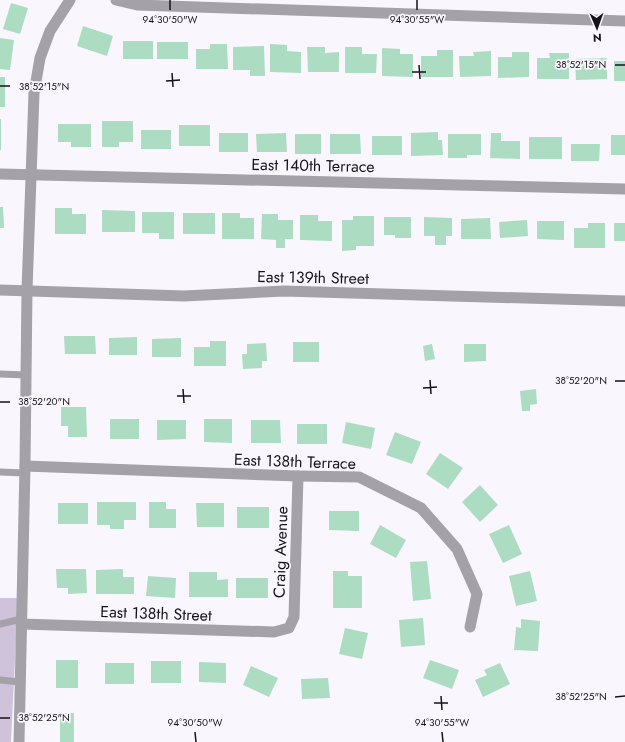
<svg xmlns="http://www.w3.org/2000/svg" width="625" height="742" font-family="Jost,sans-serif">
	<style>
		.green { fill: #cfc2db }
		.building { fill: #acdcc1 }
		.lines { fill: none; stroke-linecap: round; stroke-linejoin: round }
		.service { stroke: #a5a1a9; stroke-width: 7 }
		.minor { stroke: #a5a1a9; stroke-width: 11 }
		.tertiary { stroke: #a5a1a9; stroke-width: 11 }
		.ticks { fill: none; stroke: #161219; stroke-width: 1.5 }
		.labels { text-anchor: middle; stroke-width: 3.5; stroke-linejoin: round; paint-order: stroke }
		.street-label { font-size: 16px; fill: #161219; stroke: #faf6fe }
		.ticks-label { font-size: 10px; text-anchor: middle; fill: #161219; stroke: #faf6fe; stroke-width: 3.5; stroke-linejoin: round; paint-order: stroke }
	</style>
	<rect width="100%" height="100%" fill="#faf6fe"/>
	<polygon class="green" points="0,598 18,598 11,742 0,742"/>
	<g class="building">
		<polygon points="11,3 28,8 20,34 3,29"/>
		<polygon points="83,26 113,36 107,56 77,46"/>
		<polygon points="0,38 14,40 10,70 0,69"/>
		<rect x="123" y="41" width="30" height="18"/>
		<rect x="157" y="42" width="31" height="17"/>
		<polygon points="210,44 227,44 228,69 196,69 196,49 210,49"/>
		<polygon points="270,44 287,45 287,51 301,52 301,73 270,72"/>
		<polygon points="264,46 265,76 250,76 250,70 233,70 233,47"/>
		<polygon points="307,47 325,47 325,53 339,52 339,72 308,72"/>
		<polygon points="345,47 362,47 362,54 377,54 376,73 345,73"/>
		<polygon points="382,48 400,49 400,54 413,54 413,77 382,76"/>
		<polygon points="437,50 453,50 453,77 421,77 421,56 437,56"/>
		<polygon points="491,51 491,76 460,77 459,56 474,56 473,52"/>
		<polygon points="512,52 529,52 529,77 498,78 498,57 512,57"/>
		<polygon points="549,53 569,53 569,79 537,79 537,58 550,58"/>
		<polygon points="607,58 607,79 576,80 575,59"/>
		<rect x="614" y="61" width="11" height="20"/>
		<rect x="0" y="77" width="5" height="30"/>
		<rect x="0" y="119" width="1" height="31"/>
		<polygon points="102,121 133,121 133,142 119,142 119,147 102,147"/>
		<polygon points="58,124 91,124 91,147 71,147 71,142 58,142"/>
		<rect x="179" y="125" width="31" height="21"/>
		<rect x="141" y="130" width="30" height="19"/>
		<polygon points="438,132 438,140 442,140 443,155 411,156 411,133"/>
		<rect x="219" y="133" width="29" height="19"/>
		<polygon points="286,133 287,152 257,152 256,134"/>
		<polygon points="491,133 501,133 501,141 520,141 520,159 490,158"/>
		<rect x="295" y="134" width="26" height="20"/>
		<polygon points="330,134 360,134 361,154 330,154"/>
		<polygon points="448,134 481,134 481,155 467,155 467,158 448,158"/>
		<rect x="611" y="135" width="14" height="20"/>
		<rect x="372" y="136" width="30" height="19"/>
		<rect x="529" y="137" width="33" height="22"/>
		<polygon points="571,144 600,144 599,161 571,161"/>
		<polygon points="0,207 3,207 4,228 0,228"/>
		<polygon points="55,208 72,208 72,214 86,214 86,234 55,234"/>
		<polygon points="102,210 135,211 135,232 102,232"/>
		<polygon points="142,212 174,212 174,239 159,239 159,233 142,233"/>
		<rect x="183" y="213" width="32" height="21"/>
		<polygon points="222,213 240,213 240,218 254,218 254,239 222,239"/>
		<polygon points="262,214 278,214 278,220 293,220 293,239 285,239 285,248 276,248 276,240 261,239"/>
		<polygon points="300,215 318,215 318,221 332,221 332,241 300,240"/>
		<polygon points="353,216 374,216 374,246 356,246 356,250 342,251 342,220 353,220"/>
		<polygon points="384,217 411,217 411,238 395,238 395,235 384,235"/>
		<polygon points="424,217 452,218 452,236 446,236 446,245 435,245 435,236 424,236"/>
		<polygon points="490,218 491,239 461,239 461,219"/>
		<polygon points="527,220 528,236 500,238 499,222"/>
		<polygon points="537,221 564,221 564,240 537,239"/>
		<polygon points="588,223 605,223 605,248 574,248 574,228 588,228"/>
		<rect x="614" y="223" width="11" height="18"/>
		<polygon points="64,336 95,336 96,354 65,354"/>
		<polygon points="137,337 137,355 109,355 109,338"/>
		<polygon points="181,338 181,357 152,357 152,339"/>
		<polygon points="210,341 226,341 226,366 194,366 194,347 210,347"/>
		<rect x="293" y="342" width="26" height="20"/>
		<polygon points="266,343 267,361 262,361 262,368 243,369 242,354 247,354 247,344"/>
		<polygon points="432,344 435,359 425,361 423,346"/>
		<polygon points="464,344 486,344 486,361 464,362"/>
		<polygon points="536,389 537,404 530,405 530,411 522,411 520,391"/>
		<polygon points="61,407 86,407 87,437 68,437 68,426 61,426"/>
		<rect x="110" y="419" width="29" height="20"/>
		<polygon points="204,419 232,419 232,443 204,442"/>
		<polygon points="157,420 186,420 186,439 157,440"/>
		<polygon points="251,420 280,420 281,443 251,443"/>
		<polygon points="346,422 375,428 371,449 342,443"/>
		<rect x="297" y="424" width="30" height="20"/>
		<polygon points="395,432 421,442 412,464 386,455"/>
		<polygon points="440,453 463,468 448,489 426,474"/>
		<polygon points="480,485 498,505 480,522 462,502"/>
		<polygon points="97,502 136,502 136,520 124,520 124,529 110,529 110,525 97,525"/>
		<polygon points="149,502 166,502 166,509 176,509 176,528 149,528"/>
		<rect x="58" y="503" width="30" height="21"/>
		<polygon points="196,503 224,503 224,527 197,527"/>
		<rect x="237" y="507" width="32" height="21"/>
		<polygon points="329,511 359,511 359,531 329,530"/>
		<polygon points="380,525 406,540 396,558 370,544"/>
		<polygon points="509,525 522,554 503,563 489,534"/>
		<polygon points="427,561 431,599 413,601 410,562"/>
		<polygon points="56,569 86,569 87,593 68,594 68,588 57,588"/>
		<polygon points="123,569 123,577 134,577 134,594 96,594 96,570"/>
		<polygon points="333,571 348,571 348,576 362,576 362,608 333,608"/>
		<polygon points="530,571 537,601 516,606 509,576"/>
		<polygon points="189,572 217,572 217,580 228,579 228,597 189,597"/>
		<polygon points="148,576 176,578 175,598 146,596"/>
		<rect x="236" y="578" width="32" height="20"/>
		<polygon points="423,618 425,645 401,647 399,620"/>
		<polygon points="521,619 540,621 538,651 514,650 516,627 521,628"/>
		<polygon points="345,628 368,633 362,659 339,654"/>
		<rect x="56" y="660" width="22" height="28"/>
		<polygon points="430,660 459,670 452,689 423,678"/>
		<rect x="151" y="661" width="30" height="22"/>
		<polygon points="199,662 226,663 226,683 199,682"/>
		<rect x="105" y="663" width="29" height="21"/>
		<polygon points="500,663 510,684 483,697 475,680 487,675 484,670"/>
		<polygon points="251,666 278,678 269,697 243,685"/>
		<polygon points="328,678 330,698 302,699 301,679"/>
		<rect x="60" y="713" width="14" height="29"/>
	</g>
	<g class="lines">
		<g class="service">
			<polyline points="0,374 26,375"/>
			<polyline points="0,472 24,473"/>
			<polyline points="0,624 21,619"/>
			<polyline points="0,680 20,682"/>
		</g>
		<g class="minor">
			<polyline points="116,0 137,5 625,21"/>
			<polyline points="0,174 625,189"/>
			<polyline points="25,466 298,476 359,477 421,508 457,549 477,594 470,627"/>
			<polyline points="21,624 274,632 289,628 294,617 298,476"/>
			<polyline points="19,742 25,466 27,290 34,93 40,58 50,31 70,0"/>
		</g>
		<polyline class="tertiary" points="0,290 184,296 284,291 625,301"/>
	</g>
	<path class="ticks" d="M170 0V10M417 0V10M419 65 420 79M615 65H625M412 72H426M172 73 173 87M166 81 180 80M0 86H10M430 380 431 394M615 381H625M423 388 437 387M183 389 184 403M177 396H191M0 402H10M441 696 442 710M615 697 625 696M434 703H448M0 718H10M195 732 196 742M442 732 443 742"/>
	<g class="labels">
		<g class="street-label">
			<text transform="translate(313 165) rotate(1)" y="6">East 140th Terrace</text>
			<text transform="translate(313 277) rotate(1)" y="6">East 139th Street</text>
			<text transform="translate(295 461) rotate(2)" y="6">East 138th Terrace</text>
			<text transform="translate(280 552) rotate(-88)" y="6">Craig Avenue</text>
			<text transform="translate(156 613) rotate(2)" y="6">East 138th Street</text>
		</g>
	</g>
	<g class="ticks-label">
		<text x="170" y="23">94°30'50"W</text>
		<text x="417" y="23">94°30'55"W</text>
		<text x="581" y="68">38°52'15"N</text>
		<text x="44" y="90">38°52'15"N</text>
		<text x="581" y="384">38°52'20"N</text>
		<text x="44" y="405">38°52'20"N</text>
		<text x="581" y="700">38°52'25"N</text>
		<text x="44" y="721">38°52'25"N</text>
		<text x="195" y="726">94°30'50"W</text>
		<text x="442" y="726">94°30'55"W</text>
	</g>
	<g transform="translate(597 28) rotate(178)" stroke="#faf6fe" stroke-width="3" paint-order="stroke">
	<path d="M0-3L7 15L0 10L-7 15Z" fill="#161219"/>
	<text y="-6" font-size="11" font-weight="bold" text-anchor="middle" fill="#161219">N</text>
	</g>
</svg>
